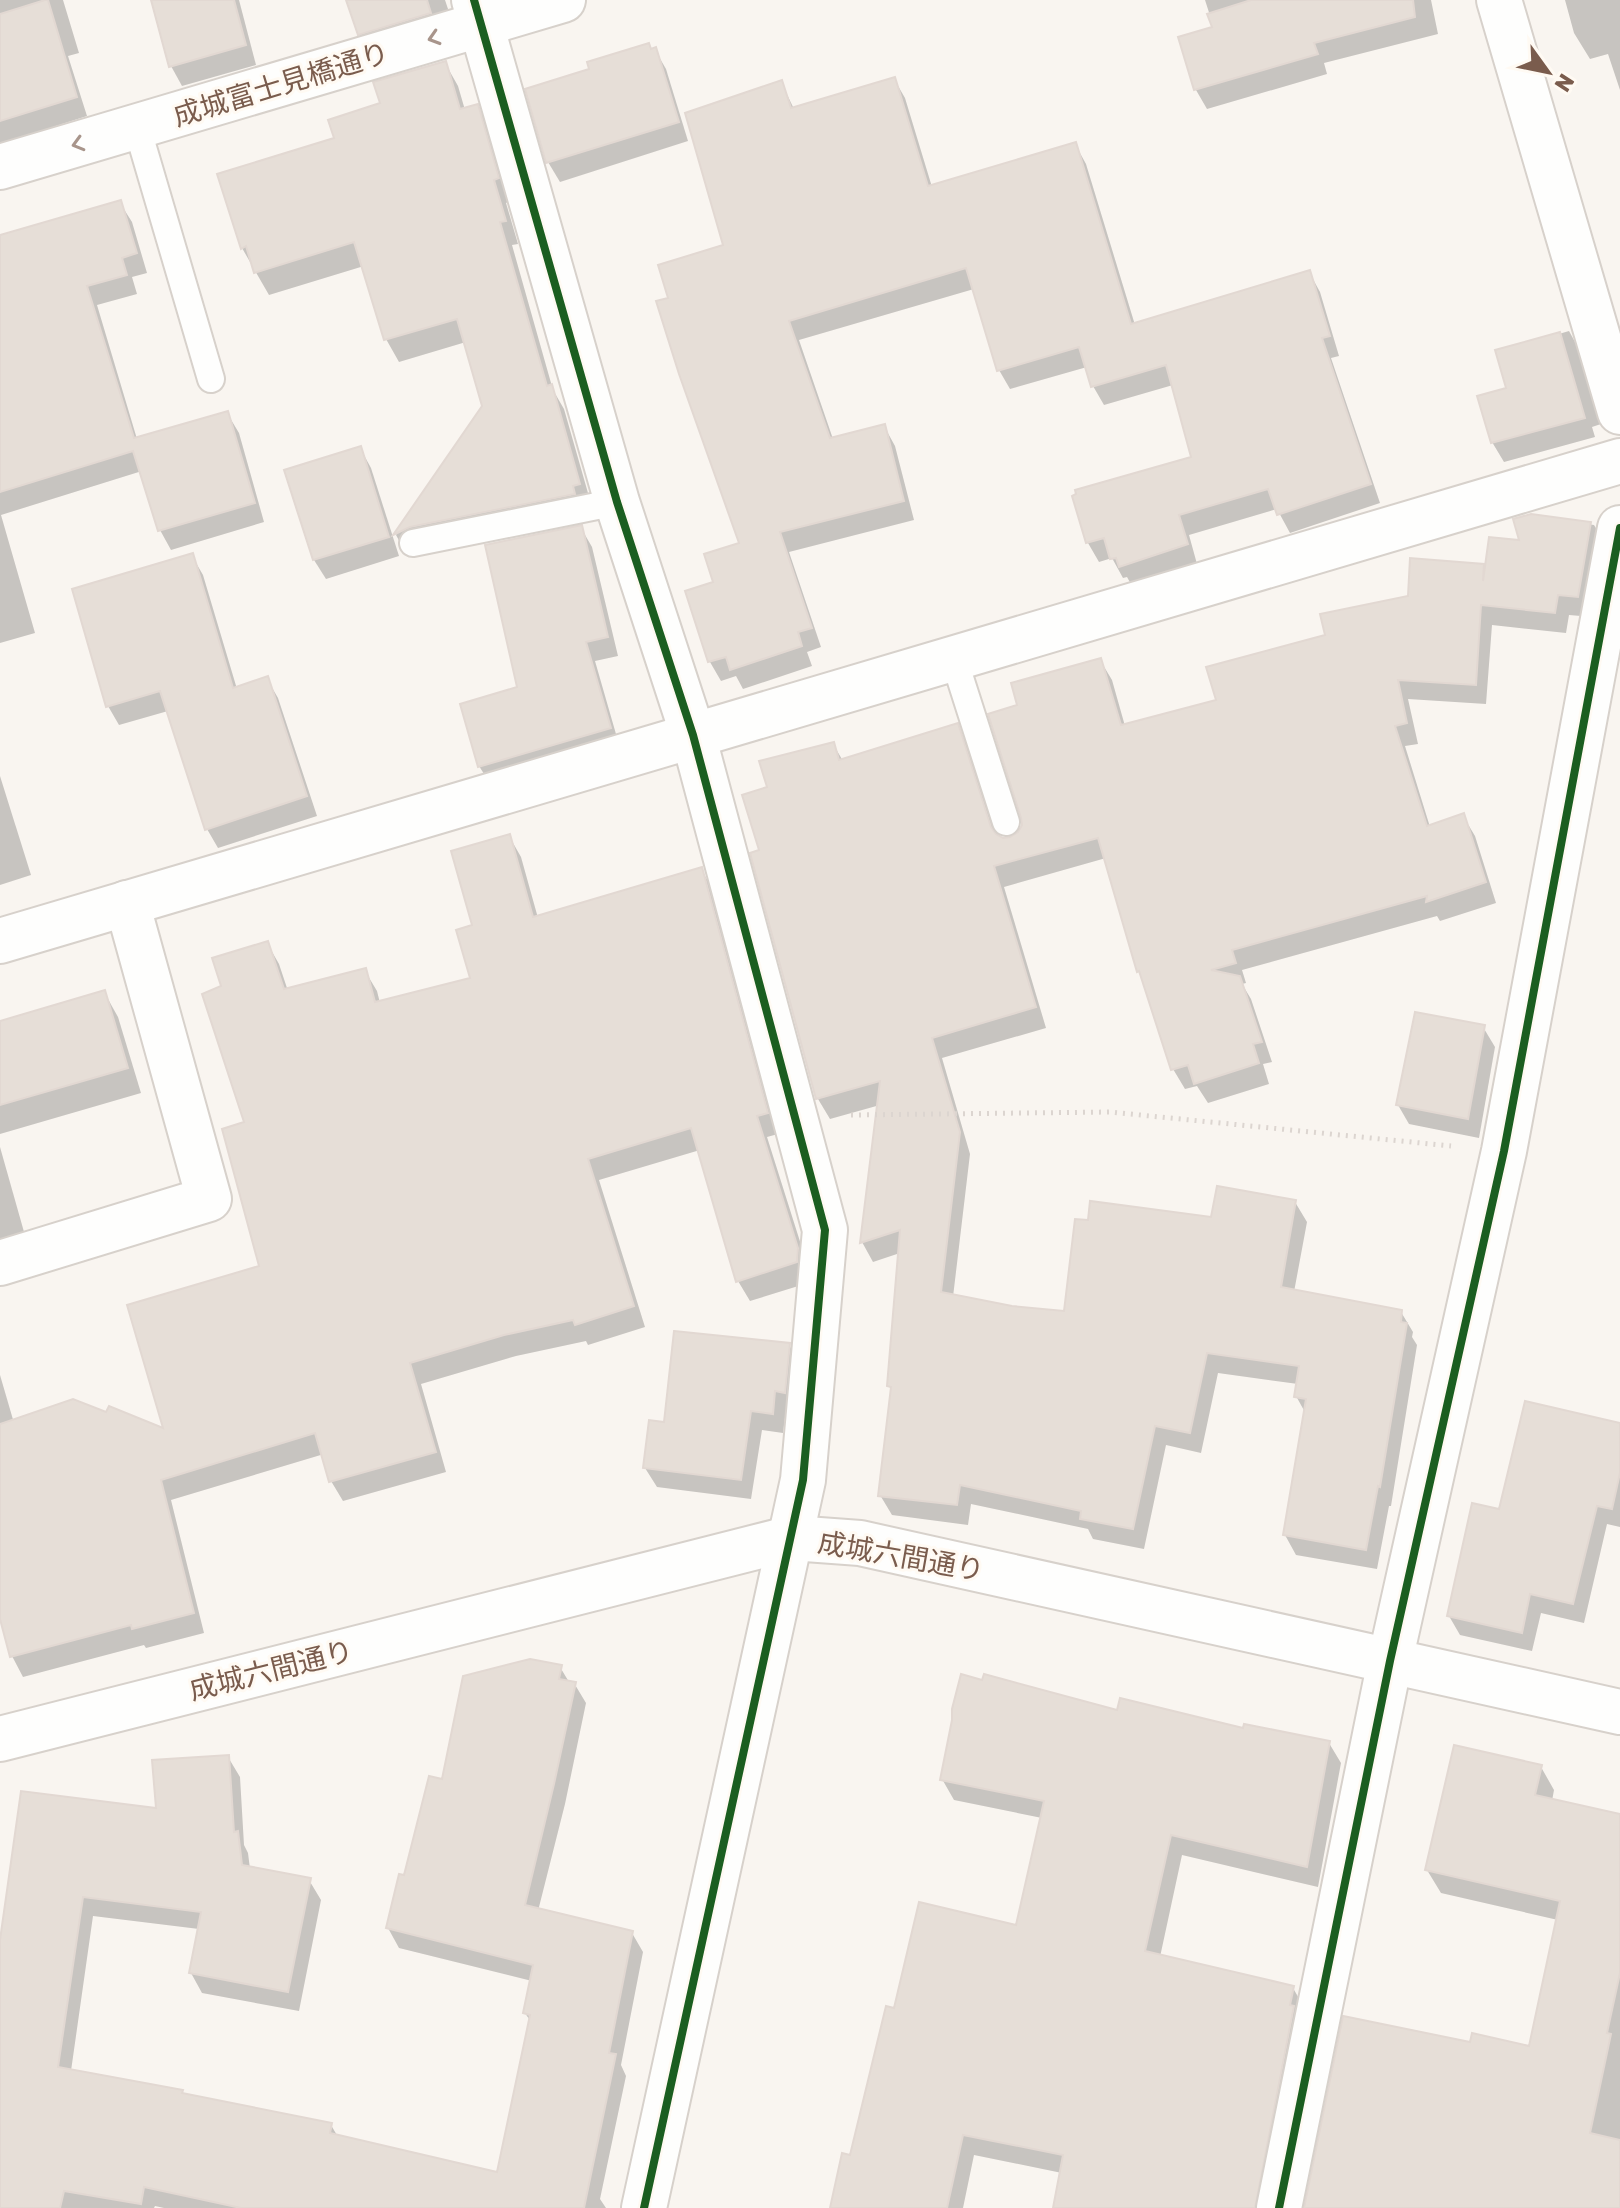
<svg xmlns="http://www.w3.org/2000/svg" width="1620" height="2208" font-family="Rubik,'Noto Sans JP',sans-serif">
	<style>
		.shadow { fill: #0003 }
		.building { fill: #e6ded7; stroke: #e2d8d2; stroke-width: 2 }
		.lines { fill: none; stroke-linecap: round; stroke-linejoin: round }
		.service-casing { stroke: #d7d1cb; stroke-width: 30 }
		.minor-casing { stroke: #d7d1cb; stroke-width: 48 }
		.tertiary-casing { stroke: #d7d1cb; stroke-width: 48 }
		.path { stroke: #dcd5d0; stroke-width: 5; stroke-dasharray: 2 6; stroke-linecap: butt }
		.service { stroke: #fefefd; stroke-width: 26 }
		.minor { stroke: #fefefd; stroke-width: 44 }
		.tertiary { stroke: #fefefd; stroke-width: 44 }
		.cycleway-casing { stroke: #fffaf3; stroke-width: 13 }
		.cycleway { stroke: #1b5e20; stroke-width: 8 }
		.oneway { stroke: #a8958b }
		.labels { text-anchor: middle; stroke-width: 6; stroke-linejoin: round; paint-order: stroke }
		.street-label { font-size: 28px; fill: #7a5c4d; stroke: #fffaf3 }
	</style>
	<rect width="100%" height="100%" fill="#f9f5f0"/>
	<g class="shadow">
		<polygon points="0,0 63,0 79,53 68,56 87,116 0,144"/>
		<polygon points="153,0 239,0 256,65 182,86 171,66"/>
		<polygon points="349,0 445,0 451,18 371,54 359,34"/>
		<polygon points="1205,0 1431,0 1438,34 1324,63 1327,74 1207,109 1196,90 1180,39 1214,28"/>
		<polygon points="1565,0 1620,0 1620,90 1608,54 1590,59 1574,33"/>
		<polygon points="655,50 666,69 688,141 560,182 548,162 528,90"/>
		<polygon points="445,63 458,86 465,110 477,106 490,129 510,201 506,203 518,244 512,245 553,390 564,409 592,507 423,550 408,557 396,535 484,406 466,342 399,362 386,339 364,266 269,295 242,248 336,139 382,105"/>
		<polygon points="894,79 905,98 932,187 1075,144 1086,164 1135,325 1309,272 1320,292 1339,356 1331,358 1380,503 1290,533 1277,509 1189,535 1197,564 1132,586 1127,577 1123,578 1112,558 1099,562 1088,543 1075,497 1194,458 1173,385 1104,405 1093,386 1087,367 1010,389 999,370 974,289 799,340 833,439 884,426 895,446 914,520 789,552 821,647 807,652 812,666 743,689 736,676 721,681 710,662 687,592 715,584 741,544 670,300 726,246 781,82 794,109"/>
		<polygon points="120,203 132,222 147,273 132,277 137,294 97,305 137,439 227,413 239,433 264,522 171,550 160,530 142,471 1,515 35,633 0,643 0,237"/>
		<polygon points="1569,331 1580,351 1601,424 1592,427 1595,437 1504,462 1492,442 1509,390 1498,352"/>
		<polygon points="360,448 371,468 399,556 326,579 314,560 287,471"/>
		<polygon points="1531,516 1594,525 1606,545 1593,617 1569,615 1566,633 1492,625 1486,704 1408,699 1418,744 1405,746 1430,827 1463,816 1475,836 1496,903 1440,921 1437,916 1242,970 1246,983 1242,984 1251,999 1272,1062 1263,1064 1269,1084 1208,1103 1197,1086 1185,1089 1173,1069 1143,978 1139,971 1106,858 1004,887 1046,1028 942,1058 970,1154 953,1297 1012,1308 1066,1313 1213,1220 1295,1202 1307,1222 1294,1292 1401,1312 1413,1332 1412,1337 1417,1345 1391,1506 1389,1506 1377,1569 1296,1555 1285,1535 1306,1414 1296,1396 1298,1384 1218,1373 1201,1453 1166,1445 1144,1549 1093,1539 1088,1529 971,1504 968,1525 892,1515 880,1495 893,1393 889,1386 900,1253 873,1262 862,1242 880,1105 830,1119 818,1099 753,854 761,852 769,789 833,744 843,761 957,726 968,746 998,837 1003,840 1020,833 1024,825 1020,706 1100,660 1112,680 1125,726 1218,701 1327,637 1483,566 1486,571 1522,542"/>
		<polygon points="581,528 592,547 618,656 595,661 620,748 491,785 479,766 520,689"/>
		<polygon points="192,556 203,575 237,689 267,679 278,698 317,816 218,848 207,829 168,711 119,725 108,706"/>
		<polygon points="0,776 31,875 0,885"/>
		<polygon points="509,836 521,857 538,918 701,869 713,890 778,1134 767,1137 809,1270 808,1283 750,1301 738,1281 700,1150 599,1180 645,1327 588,1345 586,1341 516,1356 421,1384 446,1472 343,1501 331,1481 324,1454 171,1500 204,1633 146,1648 144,1645 23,1677 12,1656 0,1611 0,1466 107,1415 166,1432 262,1267 246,1124 224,987 267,943 279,964 288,991 365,971 377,991 380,1003 472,979 474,926"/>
		<polygon points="104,992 118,1017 141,1093 0,1134 0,1023"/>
		<polygon points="1483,1027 1495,1047 1479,1138 1409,1124 1398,1105"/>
		<polygon points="0,1147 26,1239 0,1247"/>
		<polygon points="789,1345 800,1364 796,1411 786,1410 783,1433 762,1430 751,1499 657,1487 645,1468"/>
		<polygon points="0,1375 14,1423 0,1427"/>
		<polygon points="1620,1425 1620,1527 1607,1524 1584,1623 1541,1613 1532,1651 1460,1635 1449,1616 1501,1512"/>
		<polygon points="560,1667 569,1682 574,1683 586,1703 565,1804 538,1911 632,1933 643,1952 621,2065 626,2076 600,2199 606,2208 164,2208 155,2206 154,2208 0,2208 0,1952 158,1811 228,1757 240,1777 244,1845 248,1853 250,1869 309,1880 321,1900 299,2011 202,1993 191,1973 199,1929 93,1916 71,2071 331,2125 338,2137 498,2175 531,2022 525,2013 532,1981 399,1948 388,1928 405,1878 443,1782"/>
		<polygon points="1119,1713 1329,1743 1341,1763 1318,1887 1182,1855 1160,1957 1293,1988 1305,2009 1263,2208 1242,2204 1241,2208 1055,2208 1062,2173 974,2155 963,2208 832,2208 851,2157 895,2010 1017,1928 1042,1818 954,1800 942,1779"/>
		<polygon points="1541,1767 1554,1790 1552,1801 1620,1816 1620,2208 1314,2208 1472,2044 1530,2049 1558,1920 1441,1893 1427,1870"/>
	</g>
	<g class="building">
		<polygon points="45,0 48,0 77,97 0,121 0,14"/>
		<polygon points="151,0 234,0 246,45 169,67"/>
		<polygon points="346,0 427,0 431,13 358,35"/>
		<polygon points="1251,0 1413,0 1415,17 1314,43 1318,54 1194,90 1178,37 1212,27 1207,14"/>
		<polygon points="649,43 651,49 656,47 679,122 546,163 525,89 589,69 587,62"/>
		<polygon points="446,61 460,109 478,104 499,178 494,180 506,221 500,222 547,386 552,384 580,484 573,486 575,494 410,527 393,535 482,406 457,319 384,340 354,242 254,273 246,246 241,249 217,174 334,138 328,120 380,103 373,82"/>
		<polygon points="895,77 928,186 1076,142 1131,324 1310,270 1330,336 1322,338 1371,484 1277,515 1268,489 1179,515 1188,544 1119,567 1116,558 1110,559 1104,538 1086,543 1072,496 1076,494 1075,490 1191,457 1166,365 1091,387 1079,347 997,371 966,268 789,321 830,438 885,424 904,501 780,532 812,628 798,632 802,646 730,670 726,657 708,662 685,591 713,582 704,554 739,543 679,374 656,301 668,298 658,265 723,245 685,113 782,80 791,108"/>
		<polygon points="121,200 137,253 122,258 127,275 87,286 134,438 228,411 255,503 158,531 133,451 0,492 0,235"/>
		<polygon points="1560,332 1585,418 1491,443 1477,396 1506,388 1495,350"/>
		<polygon points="361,446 389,537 313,560 284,470"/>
		<polygon points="1531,514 1591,522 1578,597 1558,595 1555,613 1481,605 1476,685 1398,680 1407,723 1395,726 1427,826 1464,813 1486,882 1426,902 1427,896 1232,950 1236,963 1211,970 1240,976 1262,1042 1253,1044 1259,1063 1194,1084 1188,1065 1171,1070 1139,971 1137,972 1098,838 994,866 1036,1007 932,1038 960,1132 941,1292 1012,1306 1064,1311 1075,1219 1088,1220 1090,1201 1211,1217 1217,1186 1296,1200 1281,1287 1402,1310 1401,1322 1407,1323 1380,1487 1378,1486 1366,1550 1283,1535 1306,1399 1294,1397 1299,1366 1207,1353 1190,1433 1155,1426 1133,1529 1080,1519 1081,1511 960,1485 957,1505 878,1496 891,1387 887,1386 900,1230 860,1243 880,1081 816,1099 750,853 759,850 742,795 767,787 759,761 834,742 839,760 958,723 991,827 996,834 1003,838 1010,837 1018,832 1022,825 1021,818 988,714 1017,705 1011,683 1101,658 1121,725 1216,700 1206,667 1325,635 1320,614 1408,596 1410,558 1484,564 1483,581 1489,537 1519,540 1513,519"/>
		<polygon points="582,525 608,637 586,642 611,728 478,767 460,704 517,687 485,545"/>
		<polygon points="193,553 233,688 268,676 307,796 205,830 160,691 106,707 72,589"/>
		<polygon points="510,834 533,917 702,867 768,1113 757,1116 798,1248 797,1262 736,1282 691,1128 588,1159 634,1306 575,1325 573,1320 504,1335 410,1363 436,1452 329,1482 315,1433 161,1480 194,1613 132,1629 131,1625 10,1657 0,1619 0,1424 73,1399 106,1412 109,1406 163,1428 127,1305 259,1266 222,1129 244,1122 202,994 221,986 212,958 268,941 284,989 366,968 375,1002 470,978 456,930 472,925 451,851"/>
		<polygon points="105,990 128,1068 0,1105 0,1021"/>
		<polygon points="1415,1012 1485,1025 1468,1119 1396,1105"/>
		<polygon points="674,1331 790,1343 785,1393 775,1391 773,1414 751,1411 741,1480 643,1468 649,1420 664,1422"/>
		<polygon points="1525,1401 1620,1423 1620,1473 1612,1509 1597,1506 1573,1604 1530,1594 1522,1633 1447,1616 1472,1503 1499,1509"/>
		<polygon points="530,1659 562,1665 559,1679 576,1682 554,1784 525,1905 633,1931 609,2053 616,2054 584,2208 241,2208 144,2187 141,2204 64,2191 60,2208 0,2208 0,1940 21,1791 156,1808 152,1760 229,1755 234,1832 238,1831 242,1865 311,1878 288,1992 189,1973 201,1912 83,1897 58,2067 183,2090 182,2093 332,2123 330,2133 497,2172 530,2015 523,2013 533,1965 386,1928 399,1874 404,1875 429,1776 442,1779 463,1676"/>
		<polygon points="961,1674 982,1680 984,1674 1117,1710 1120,1698 1243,1728 1244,1724 1330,1741 1307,1867 1171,1835 1145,1951 1294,1986 1290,2005 1294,2006 1255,2208 1053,2208 1063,2155 963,2135 947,2208 830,2208 842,2153 850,2155 886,2006 894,2008 919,1902 1016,1925 1044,1801 940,1780 952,1720 952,1709"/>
		<polygon points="1454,1745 1542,1765 1535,1795 1620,1814 1620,1973 1607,2033 1611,2034 1590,2133 1620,2140 1620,2208 1304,2208 1343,2016 1470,2042 1472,2033 1529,2046 1560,1901 1425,1870"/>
	</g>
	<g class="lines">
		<g class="service-casing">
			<g id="service">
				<polyline points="137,127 211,379"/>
				<polyline points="413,543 617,502"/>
				<polyline points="954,659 1006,822"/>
			</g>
		</g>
		<g class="minor-casing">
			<g id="minor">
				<polyline points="474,0 617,502 693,735 825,1230 803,1480 644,2208"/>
				<polyline points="1499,0 1620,412"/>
				<polyline points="0,167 563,0"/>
				<polyline points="0,941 1620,461"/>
				<polyline points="0,1263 209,1199 127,903"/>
				<polyline points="1279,2208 1390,1661 1504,1151 1620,528"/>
			</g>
		</g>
		<g class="tertiary-casing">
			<polyline id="tertiary" points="0,1739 792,1538 860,1543 1620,1712"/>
		</g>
		<polyline class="path" points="851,1115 1110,1112 1451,1146"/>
		<use href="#service" class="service"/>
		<use href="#minor" class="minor"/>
		<use href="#tertiary" class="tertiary"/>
		<g class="cycleway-casing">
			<g id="cycleway">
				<polyline points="474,0 617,502 693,735 825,1230 803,1480 644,2208"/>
				<polyline points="1279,2208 1390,1661 1504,1151 1620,528"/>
			</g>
		</g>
		<use href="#cycleway" class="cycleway"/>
	</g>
	<defs><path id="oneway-chevron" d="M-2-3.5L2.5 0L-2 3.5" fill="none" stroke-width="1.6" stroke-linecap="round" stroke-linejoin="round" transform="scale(2)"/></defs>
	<g class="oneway">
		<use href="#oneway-chevron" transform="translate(434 38) rotate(163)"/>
		<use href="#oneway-chevron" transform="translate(78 144) rotate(164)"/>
	</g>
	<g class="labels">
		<g class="street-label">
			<text transform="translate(281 84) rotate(-17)" y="10">成城富士見橋通り</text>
			<text transform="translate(901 1556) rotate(10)" y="10">成城六間通り</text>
			<text transform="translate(271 1670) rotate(-14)" y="10">成城六間通り</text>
		</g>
	</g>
	<g transform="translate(1548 72) rotate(123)" stroke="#fffaf3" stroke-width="6" paint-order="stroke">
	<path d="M0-6L14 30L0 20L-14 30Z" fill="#7a5c4d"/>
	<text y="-12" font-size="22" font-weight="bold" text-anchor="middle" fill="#7a5c4d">N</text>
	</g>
</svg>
